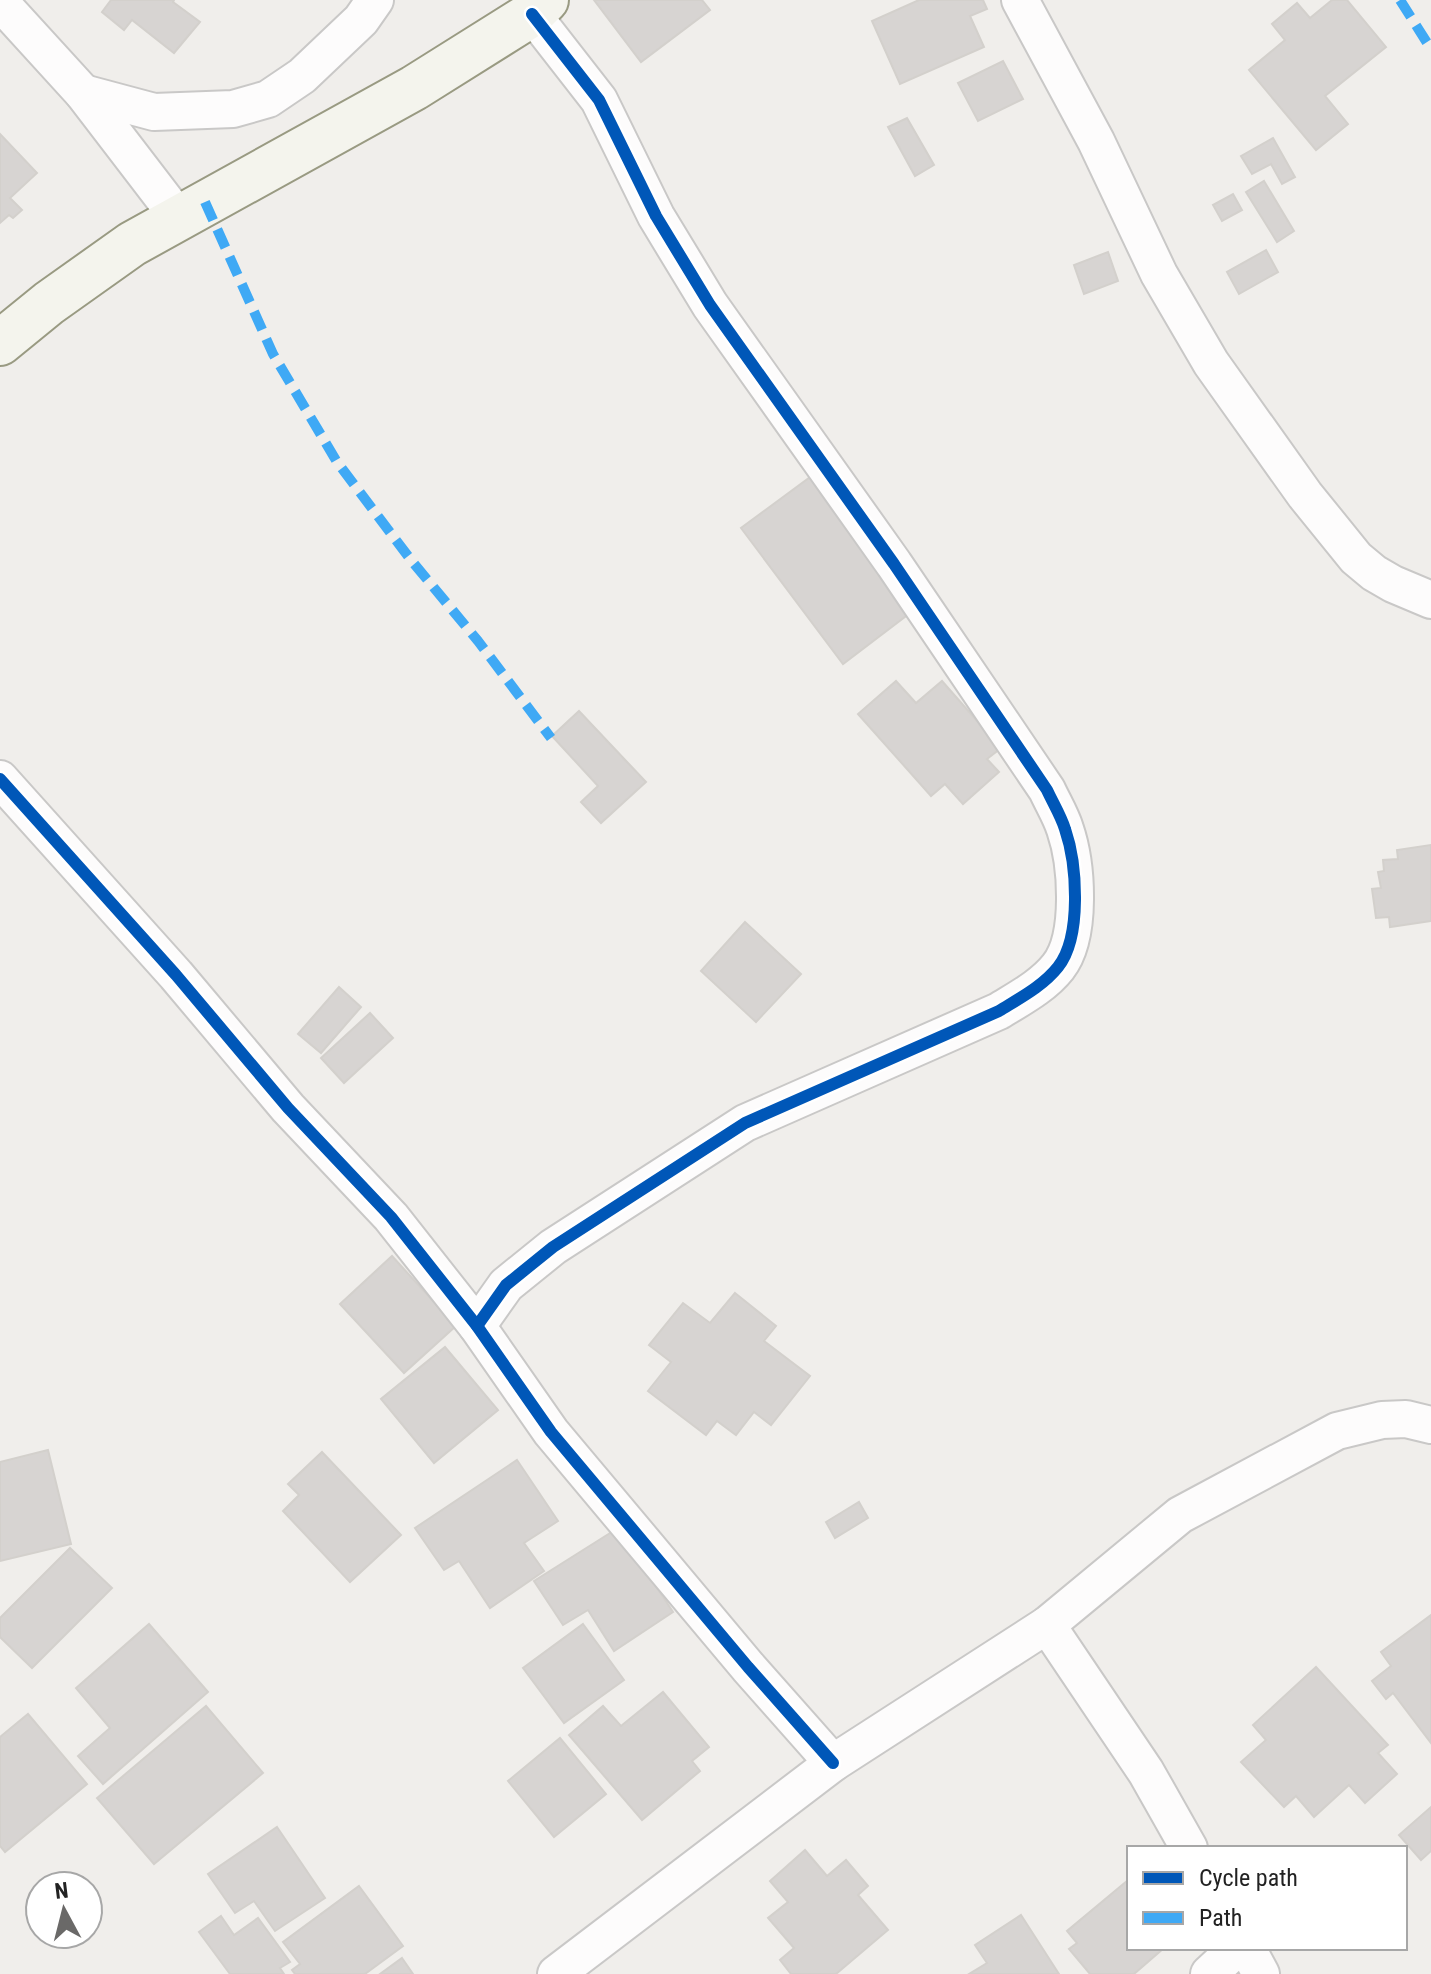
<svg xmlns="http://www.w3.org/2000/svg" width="1431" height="1974" font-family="'Roboto Condensed',sans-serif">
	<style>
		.building { fill: #d7d4d2; stroke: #d3d0cc; stroke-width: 2 }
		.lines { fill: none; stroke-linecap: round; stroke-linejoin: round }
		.minor-casing { stroke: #c9c8c7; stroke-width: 40 }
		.secondary-casing { stroke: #999a82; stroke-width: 48 }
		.minor { stroke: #fdfcfc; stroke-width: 36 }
		.secondary { stroke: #f4f4ed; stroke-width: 44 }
		.quiet { stroke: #3fa9f5; stroke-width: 10; stroke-dasharray: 20 10; stroke-linecap: butt }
		.cycleway-casing { stroke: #fff; stroke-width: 17 }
		.cycleway { stroke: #0057b8; stroke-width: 12 }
	</style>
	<rect width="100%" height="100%" fill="#f0eeeb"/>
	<g class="building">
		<polygon points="111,0 174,0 173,2 200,22 174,53 132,20 124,30 102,12"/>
		<polygon points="594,0 702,0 710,10 641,62"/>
		<polygon points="919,0 983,0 987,9 970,16 984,47 900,84 872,21"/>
		<polygon points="1332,0 1347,0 1386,47 1325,96 1348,124 1316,150 1249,70 1285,40 1272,24 1297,3 1310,18"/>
		<polygon points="1003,61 1023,99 978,121 958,83"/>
		<polygon points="907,118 934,165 915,176 888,127"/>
		<polygon points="0,134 37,173 10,198 22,210 13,218 9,215 0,223"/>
		<polygon points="1273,138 1295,177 1282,184 1271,164 1252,174 1241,156"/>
		<polygon points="1264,181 1294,231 1277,242 1246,192"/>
		<polygon points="1233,194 1242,210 1222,221 1213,205"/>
		<polygon points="1266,250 1278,272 1239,294 1227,272"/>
		<polygon points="1108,252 1118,281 1084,294 1074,265"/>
		<polygon points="813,475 914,610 843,664 741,528"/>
		<polygon points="896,681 916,703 942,681 1001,748 987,759 999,772 963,804 945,784 931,796 858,714"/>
		<polygon points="579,711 646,782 601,823 581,802 598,786 552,736"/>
		<polygon points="1431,845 1431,921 1390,927 1389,917 1376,918 1372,889 1381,888 1378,872 1384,871 1383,860 1398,859 1397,850"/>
		<polygon points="745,922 801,974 756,1022 701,971"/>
		<polygon points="339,987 361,1007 321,1053 298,1034"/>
		<polygon points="370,1013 393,1038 344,1083 321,1058"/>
		<polygon points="392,1256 456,1326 404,1373 340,1304"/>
		<polygon points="735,1293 776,1326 764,1341 810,1376 771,1425 754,1412 736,1435 717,1421 706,1435 648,1391 671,1362 649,1345 683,1303 710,1323"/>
		<polygon points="445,1347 498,1410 434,1463 381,1399"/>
		<polygon points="48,1450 71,1544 0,1561 0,1462"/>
		<polygon points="322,1452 401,1535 350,1582 283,1511 299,1495 288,1484"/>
		<polygon points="517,1460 558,1521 524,1543 544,1571 490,1608 459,1561 444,1570 415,1528"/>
		<polygon points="859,1502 868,1518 835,1538 826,1522"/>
		<polygon points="618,1528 673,1612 614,1651 588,1610 563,1625 534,1581"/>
		<polygon points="70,1548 112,1588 32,1668 0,1637 0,1618"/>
		<polygon points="1431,1615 1431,1743 1393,1693 1386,1699 1372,1681 1391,1666 1381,1652"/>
		<polygon points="149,1624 208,1692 103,1784 78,1756 110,1728 76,1688"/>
		<polygon points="583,1624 624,1680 564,1723 523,1668"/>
		<polygon points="1316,1667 1388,1745 1378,1753 1397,1774 1365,1803 1349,1785 1314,1817 1296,1796 1284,1807 1241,1762 1266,1740 1253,1725"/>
		<polygon points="663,1692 709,1747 692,1761 700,1771 642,1820 569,1735 603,1706 621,1726"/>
		<polygon points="206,1706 263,1773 154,1864 97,1798"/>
		<polygon points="28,1714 87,1784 5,1852 0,1846 0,1737"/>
		<polygon points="560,1738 606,1794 554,1837 508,1781"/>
		<polygon points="1431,1807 1431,1851 1421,1860 1399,1835"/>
		<polygon points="277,1827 325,1898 275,1931 254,1901 235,1913 208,1874"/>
		<polygon points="805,1850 827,1876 846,1860 868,1886 858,1895 888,1930 836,1974 791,1974 780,1960 794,1948 768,1918 788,1902 770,1881"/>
		<polygon points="1128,1880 1129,1948 1164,1948 1134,1974 1090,1974 1069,1949 1077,1943 1067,1931"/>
		<polygon points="359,1886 403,1946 365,1974 295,1974 292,1970 300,1964 283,1942"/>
		<polygon points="1021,1915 1059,1974 969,1974 987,1963 975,1945"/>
		<polygon points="221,1916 234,1935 258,1918 290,1962 280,1968 284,1974 230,1974 199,1932"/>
		<polygon points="402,1958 413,1974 380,1974"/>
	</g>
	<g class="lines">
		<g class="minor-casing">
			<g id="minor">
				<polyline points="1020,0 1096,141 1159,274 1211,363 1305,495 1356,558 1374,573 1393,584 1431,600"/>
				<polyline points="0,2 83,93 178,217"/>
				<polyline points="83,93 154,112 233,109 268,99 302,76 361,20 375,0"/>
				<polyline points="0,779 176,975 288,1108 391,1217 477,1326 551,1432 748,1667 833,1763"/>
				<path d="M477 1326 506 1285 553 1247 745 1123 999 1011C1020 998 1043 986 1058 967 1082 937 1077 864 1065 829 1061 816 1053 803 1047 790L894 564 710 305 656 216 599 100 532 14"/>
				<polyline points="1047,1625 1146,1772 1189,1848"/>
				<polyline points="1247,1948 1261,1974"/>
				<polyline points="556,1974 833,1763 1047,1625 1180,1515 1337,1431 1382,1420 1406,1419 1431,1425"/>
				<polyline points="1209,1974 1237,1948"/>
			</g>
		</g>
		<g class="secondary-casing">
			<polyline id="secondary" points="0,343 49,303 132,244 414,88 532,14 546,0"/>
		</g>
		<use href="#minor" class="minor"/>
		<use href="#secondary" class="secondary"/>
		<g class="quiet">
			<polyline points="1400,0 1431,49"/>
			<polyline points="205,202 273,354 337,462 411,560 478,641 551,738"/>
		</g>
		<g class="cycleway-casing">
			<g id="cycleway">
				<polyline points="0,779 176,975 288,1108 391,1217 477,1326 551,1432 748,1667 833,1763"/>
				<path d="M477 1326 506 1285 553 1247 745 1123 999 1011C1020 998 1043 986 1058 967 1082 937 1077 864 1065 829 1061 816 1053 803 1047 790L894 564 710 305 656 216 599 100 532 14"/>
			</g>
		</g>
		<use href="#cycleway" class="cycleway"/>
	</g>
	<rect x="1127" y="1846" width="280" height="104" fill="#ffffff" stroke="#a7a7a7" stroke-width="2"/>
	<rect x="1143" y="1872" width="40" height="12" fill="#0057b8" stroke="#a7a7a7" stroke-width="2"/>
	<text x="1199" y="1886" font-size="24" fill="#222222">Cycle path</text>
	<rect x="1143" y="1912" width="40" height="12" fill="#3fa9f5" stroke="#a7a7a7" stroke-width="2"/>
	<text x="1199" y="1926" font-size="24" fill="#222222">Path</text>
	<g transform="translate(64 1910) rotate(353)"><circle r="38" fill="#ffffff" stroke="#a7a7a7" stroke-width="2"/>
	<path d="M0-6L14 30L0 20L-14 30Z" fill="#6a6968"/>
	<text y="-12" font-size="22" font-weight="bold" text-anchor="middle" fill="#222222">N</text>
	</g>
</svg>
